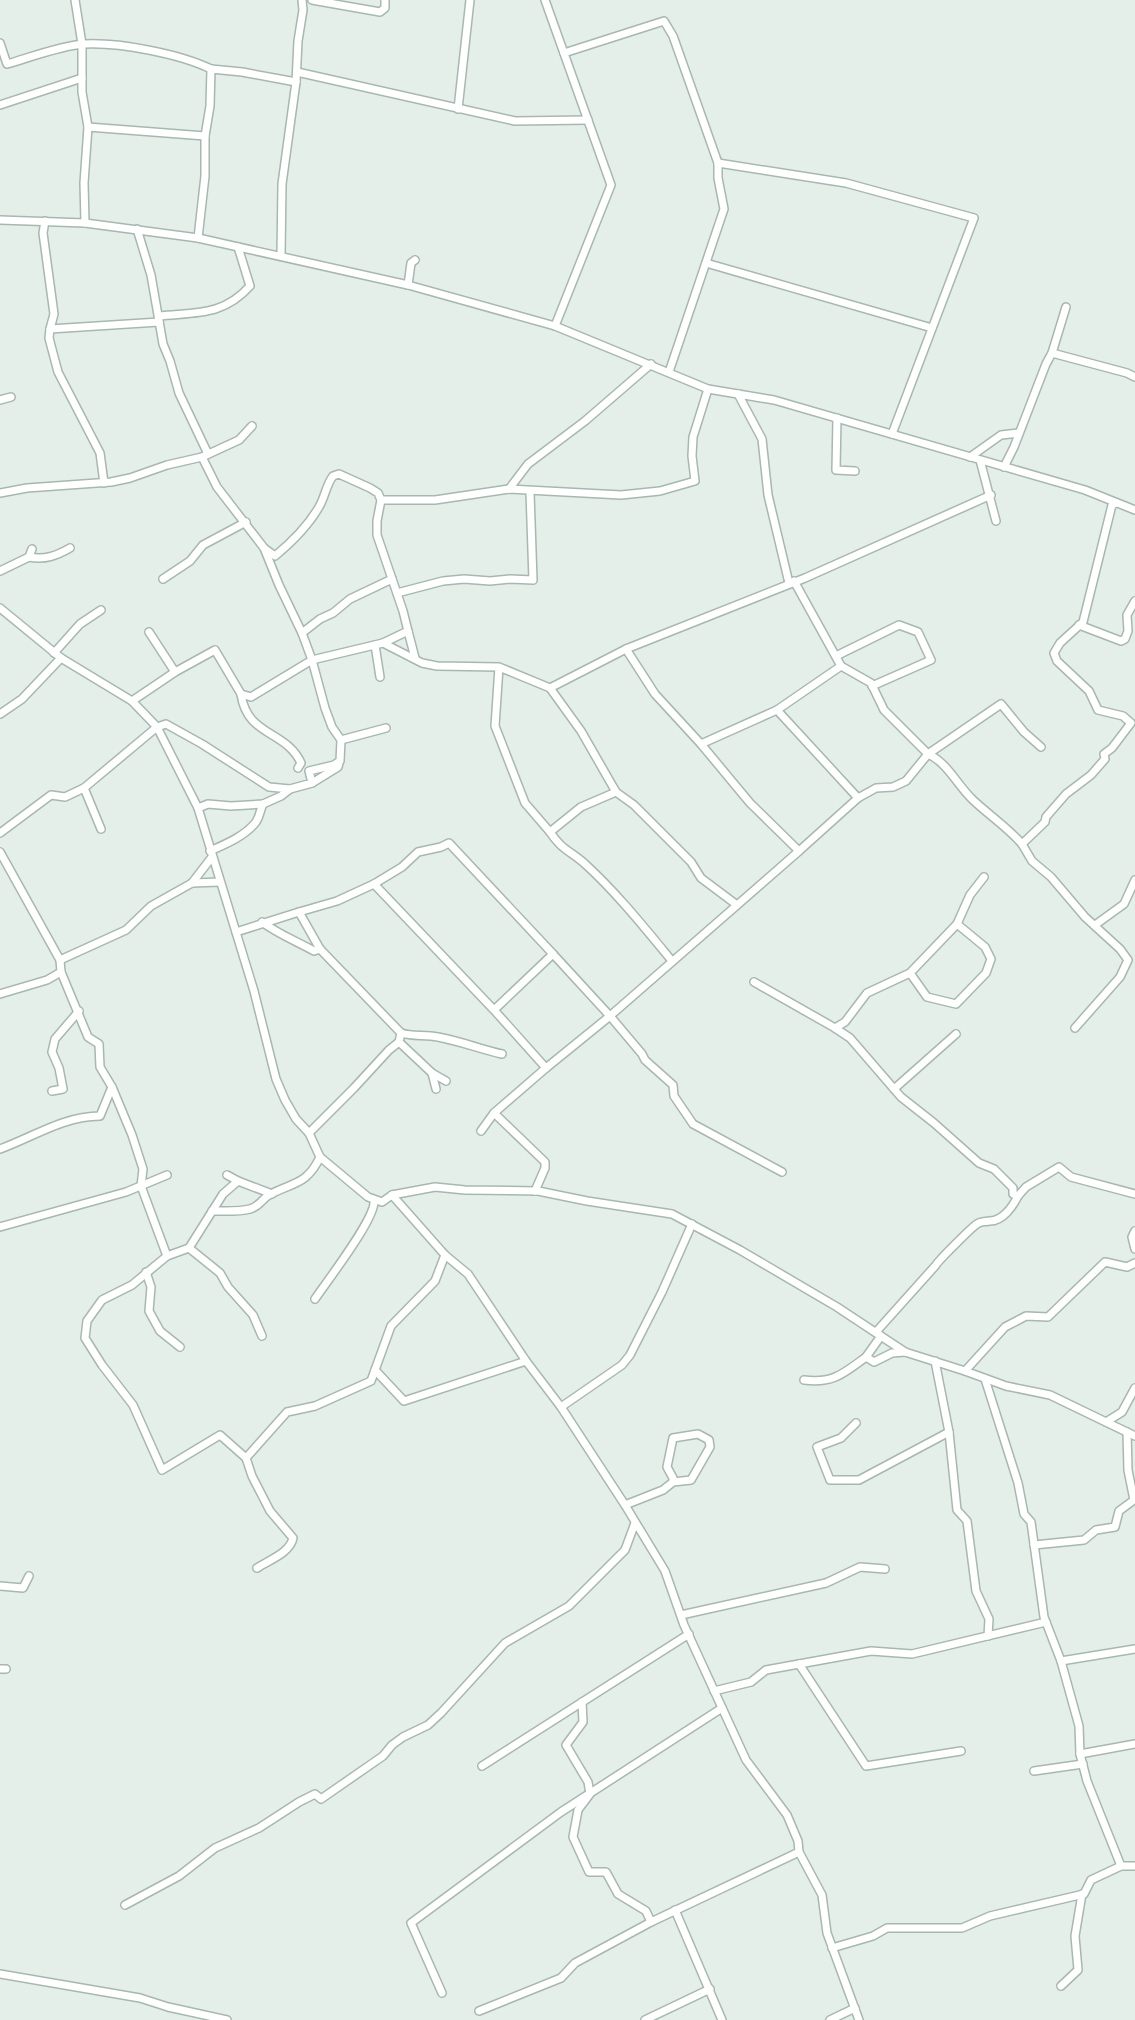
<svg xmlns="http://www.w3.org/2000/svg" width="1135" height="2020" font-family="Karla,sans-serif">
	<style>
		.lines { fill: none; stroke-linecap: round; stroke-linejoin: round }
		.minor-casing { stroke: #a7b8b0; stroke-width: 10 }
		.minor { stroke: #fff; stroke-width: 7 }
	</style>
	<rect width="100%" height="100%" fill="#e5efe9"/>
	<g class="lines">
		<g class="minor-casing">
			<g id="minor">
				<polyline points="75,0 82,44 82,92 88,127 84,183 85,223"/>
				<polyline points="312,0 380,12 385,8 385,0"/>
				<polyline points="545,0 611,185 555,326"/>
				<path d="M0 43 7 64C28 58 63 45 84 44 119 42 180 54 211 69L210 106 205 136V176L198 238"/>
				<polyline points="564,53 664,21 673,36 718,163 718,178 724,209 669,372"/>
				<polyline points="211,69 242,72 296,82"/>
				<polyline points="297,72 515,121 588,120"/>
				<polyline points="0,105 82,78"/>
				<polyline points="458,109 470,0"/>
				<polyline points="88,127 205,136"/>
				<polyline points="718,163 846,183 974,218 892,434"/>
				<polyline points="0,220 85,223 198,238 408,285 555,326 708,389 774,400 1085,490 1135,510"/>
				<polyline points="45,221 43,233 54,314 50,329 159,322"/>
				<polyline points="137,229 151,275 163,344 170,361 179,393 208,454"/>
				<polyline points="281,255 282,184 296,82 298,41 303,10 302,0"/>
				<polyline points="706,263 932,328"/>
				<polyline points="408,285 411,263 415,260"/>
				<path d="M159 316C197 312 223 316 250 286L238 247"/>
				<polyline points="50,329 49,338 58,372 100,453 104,483"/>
				<polyline points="1052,353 1066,307"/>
				<polyline points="738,394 762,439 768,495 789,583"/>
				<polyline points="0,400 11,397"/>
				<polyline points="837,418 836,470 855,471"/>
				<polyline points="970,457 1001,435 1019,433"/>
				<polyline points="980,460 996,521"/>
				<polyline points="1004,467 1014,447 1046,364 1052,353 1127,373 1135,377"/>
				<polyline points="509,489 528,464 585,421 651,364"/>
				<polyline points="0,493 27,488 111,482 130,478 167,465 202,457 239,440 252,426"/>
				<polyline points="381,500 435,500 509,489 621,495 660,491 695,481 692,456 693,437 708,389"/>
				<polyline points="264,548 279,585 302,633"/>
				<path d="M29 557C45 560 56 556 70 548"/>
				<polyline points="0,571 29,557 32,549"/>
				<polyline points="163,579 190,561 203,545 246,522"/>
				<polyline points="397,593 443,581 464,579 490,581 510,579 533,580 530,492"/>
				<polyline points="0,608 61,658 132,701 157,727 198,808 254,991 276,1079 285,1100 296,1119 309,1133 320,1157 368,1197 382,1202 392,1195 445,1255 468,1274 526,1361 561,1407 625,1505 665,1571 684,1625 746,1760 787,1815 798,1841 799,1852 822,1895 827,1933 859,2020"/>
				<polyline points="1079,625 1121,641 1125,639 1128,631 1127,615 1135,601"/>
				<polyline points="408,631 415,658"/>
				<polyline points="149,632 175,672"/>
				<polyline points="383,643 422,663 437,666 499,667 550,688 581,731 616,792 581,807 550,832 525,803 495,726 499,667"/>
				<polyline points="375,645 380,677"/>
				<polyline points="626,649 655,694 701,744 777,710 841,666 794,581"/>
				<polyline points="54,653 80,624 101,610"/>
				<polyline points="836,656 899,625 918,632 931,660 872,686"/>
				<polyline points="841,666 871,683 884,710 928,754 906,781 893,787 876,788 858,798"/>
				<polyline points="550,688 626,649 805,578 991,495"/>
				<path d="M241 694C247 737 286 730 301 763L298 768"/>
				<polyline points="132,701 175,672 215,650 241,694 251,697 312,660 302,633 320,619 333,613 350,599 392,579"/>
				<polyline points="0,714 22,699 61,658"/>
				<polyline points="341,740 386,728"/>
				<polyline points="701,744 750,803 799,851 858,798 777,710"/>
				<path d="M1041 747 1024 732 1001 704 928 754C948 763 957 785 973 800 989 815 1007 827 1022 844L1045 822 1046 817 1066 794 1091 775 1105 759 1104 754 1112 748 1131 723 1123 716 1098 710 1089 691 1057 661 1054 653 1060 643 1083 622 1112 505 1116 503"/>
				<polyline points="312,783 338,767 339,763"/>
				<polyline points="84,788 101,829"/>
				<polyline points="616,792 634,805 691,862 701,878 737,905"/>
				<polyline points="198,808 208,804 231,806 263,804 281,796 290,789"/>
				<path d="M550 832C561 849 570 851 584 863 616 892 644 927 672 961"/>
				<path d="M0 833 51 795 65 797 84 788 157 727 166 724 202 744 269 787 290 789 312 783 309 771 334 765 340 761 341 740 332 727 325 708 312 660 383 643 408 631 403 611 377 535V521L381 500 378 493 370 488 339 474 333 476C326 485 325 497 319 507 308 526 292 542 275 556L264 548 217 487 202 457"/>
				<polyline points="1022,844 1032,861 1051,877 1085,917 1120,949 1128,960 1120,977 1075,1028"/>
				<path d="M210 851C226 844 245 836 256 822 260 816 260 810 263 804"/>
				<polyline points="0,852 60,960 61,972 88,1037 99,1044 100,1067 112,1087 132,1135 143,1169 141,1186 167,1256"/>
				<polyline points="192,883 212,857"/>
				<polyline points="374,884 494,1010 546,1068 610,1016 553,954 494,1010"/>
				<polyline points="299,912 337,901 374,884 402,867 418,852 441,847 449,843 553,954"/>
				<polyline points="957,924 970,895 984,877"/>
				<polyline points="1095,925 1124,904 1135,880"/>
				<path d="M236 932 299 912 320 949 314 951C296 941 278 934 262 922"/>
				<polyline points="60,960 126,930 151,906 192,883 220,882"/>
				<polyline points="754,982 835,1028"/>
				<polyline points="0,994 47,980 61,972"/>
				<path d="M401 1033C413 1037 425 1034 438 1037 460 1041 480 1049 502 1054"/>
				<polyline points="399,1042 432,1073 436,1089"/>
				<polyline points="432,1073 446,1081"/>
				<polyline points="894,1089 956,1034"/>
				<polyline points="52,1091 63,1089 59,1068 52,1052 55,1039 79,1011"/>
				<polyline points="494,1113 545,1162 545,1168 535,1191"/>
				<polyline points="481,1131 494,1113 546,1068"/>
				<polyline points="309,1133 354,1088 389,1050 399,1042 401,1033 320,949"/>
				<path d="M0 1149C33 1137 64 1116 100 1116L112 1087"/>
				<polyline points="782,1172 693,1124 674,1096 673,1085 645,1060 642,1054 610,1016 799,851"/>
				<polyline points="227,1175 238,1181"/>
				<polyline points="272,1194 238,1181 223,1194 189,1248 167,1256 132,1285 102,1300 87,1321 85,1338 102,1365 133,1405 162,1470 220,1435 246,1458 287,1412 315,1406 371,1381 391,1326 435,1281 445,1255"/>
				<polyline points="392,1195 435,1187 465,1190 538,1191 587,1201 672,1214 740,1250 837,1307 905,1352 965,1371 1006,1386 1050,1395 1135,1436"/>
				<polyline points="1018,1196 1026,1187 1059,1167 1071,1177 1135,1194"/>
				<path d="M212 1211C224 1211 239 1212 250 1209 259 1207 262 1199 269 1195 293 1182 307 1185 320 1157"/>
				<polyline points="0,1227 126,1192 167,1175"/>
				<polyline points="1135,1231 1132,1237 1135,1249"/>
				<polyline points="189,1248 220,1273 228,1287 253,1315 262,1336"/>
				<polyline points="146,1272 151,1287 149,1311 160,1331 180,1347"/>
				<path d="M315 1299C327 1281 377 1217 374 1200"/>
				<path d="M876 1332 936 1265C937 1262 972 1227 977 1224 981 1221 985 1222 990 1221 1003 1221 1013 1206 1018 1196L1013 1194V1188L994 1169 979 1163 934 1123 901 1097 850 1038 835 1028 845 1022 867 993 910 973 957 924 985 947 991 959 986 973 956 1004 927 997 910 973"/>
				<polyline points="881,1336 866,1357 874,1362 892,1353 905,1352"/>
				<polyline points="935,1361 949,1432 957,1510 967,1521 976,1591 989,1619 988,1636"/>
				<polyline points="375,1370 404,1401 526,1361"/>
				<polyline points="965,1371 1005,1327 1026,1316 1048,1317 1105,1262 1127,1267 1135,1263"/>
				<polyline points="985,1379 1018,1483 1024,1514 1031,1522 1044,1617 1061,1661 1079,1726 1080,1754 1087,1781 1121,1866"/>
				<path d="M804 1380C833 1384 844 1373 866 1357"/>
				<polyline points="561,1407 622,1365 630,1355 662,1292 692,1224"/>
				<polyline points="1106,1422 1122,1412 1135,1388"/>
				<polyline points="856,1423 841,1438 817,1447 830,1480 859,1480 949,1432"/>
				<path d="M246 1458 252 1476 270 1511 293 1538C290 1553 269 1560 257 1568"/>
				<polyline points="625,1505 663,1490 673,1482 673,1478 667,1467 673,1438 698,1434 709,1440 710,1447 691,1480 673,1482"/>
				<polyline points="1034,1545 1084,1540 1096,1530 1115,1527 1119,1511 1134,1500 1128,1470 1127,1432"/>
				<polyline points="0,1586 23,1588 29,1576"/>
				<polyline points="681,1615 826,1583 860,1567 885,1569"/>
				<polyline points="1061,1661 1135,1649"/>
				<polyline points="799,1664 866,1766 961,1751"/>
				<polyline points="0,1669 6,1669"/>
				<polyline points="714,1691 751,1682 766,1670 871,1651 912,1654 1046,1622"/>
				<polyline points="582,1702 583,1722 566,1745 588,1782 590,1794 578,1810 573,1837 589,1872 606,1872 618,1894 646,1911 651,1922"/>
				<polyline points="1080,1754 1135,1744"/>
				<polyline points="482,1766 689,1634"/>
				<polyline points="1034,1771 1083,1764"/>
				<polyline points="125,1905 179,1876 215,1848 259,1828 299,1802 315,1794 321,1799 383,1756 392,1745 403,1737 428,1725 441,1713 505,1643 569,1606 625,1550 635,1523"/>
				<polyline points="675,1910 722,2020"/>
				<polyline points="832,1948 873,1936 887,1928 962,1928 990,1916 1084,1894 1091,1880 1121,1866 1135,1866"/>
				<polyline points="0,1974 140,1998 168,2007 227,2020"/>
				<polyline points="1061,1986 1078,1970 1075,1936 1082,1894"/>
				<polyline points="442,1993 411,1923 561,1812 722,1708"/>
				<polyline points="479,2011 561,1978 575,1963 651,1922 799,1852"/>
				<polyline points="645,2020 710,1989"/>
				<polyline points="830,2020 855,2008"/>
			</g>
		</g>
		<use href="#minor" class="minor"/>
	</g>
</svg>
